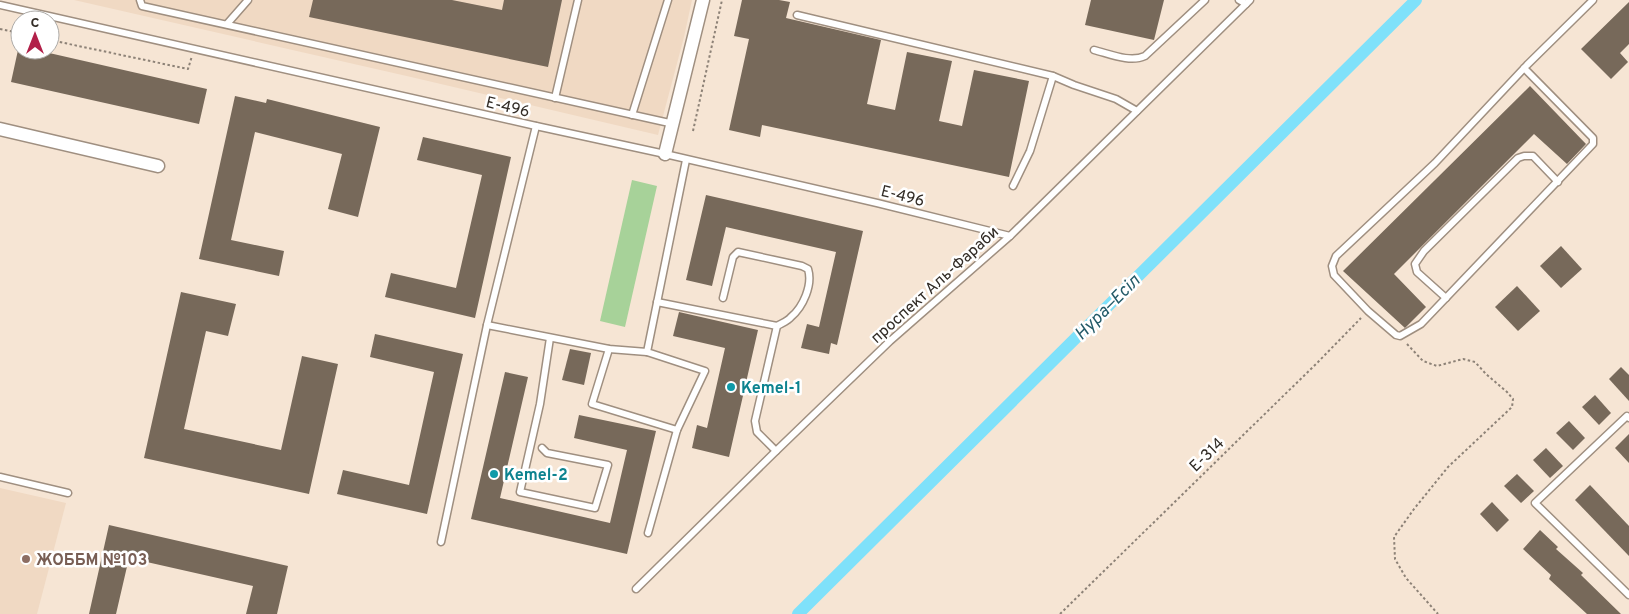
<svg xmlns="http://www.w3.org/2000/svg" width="1629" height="614" font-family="Overpass,sans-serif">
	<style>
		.built { fill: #f0d9c3 }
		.green { fill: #a7d299 }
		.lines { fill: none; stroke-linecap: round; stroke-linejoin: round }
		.canal { stroke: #7fe1fa; stroke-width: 12 }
		.building { fill: #77695a }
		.lane-casing { stroke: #9f8f80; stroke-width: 9 }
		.street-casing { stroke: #9f8f80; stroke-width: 15 }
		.path { stroke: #8d8277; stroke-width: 2; stroke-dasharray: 2.5 2.5; stroke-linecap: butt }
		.lane { stroke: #fff; stroke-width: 6 }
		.street { stroke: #fff; stroke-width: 12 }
		.culture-dot { fill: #0f9aa8; stroke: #fff; stroke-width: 2 }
		.education-dot { fill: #8d6e63; stroke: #fff; stroke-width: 2 }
		.labels { text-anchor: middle; stroke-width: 5; stroke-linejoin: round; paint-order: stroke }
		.street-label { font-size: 16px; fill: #322c26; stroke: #fff }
		.culture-label { font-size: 16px; font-weight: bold; fill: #0d838f; stroke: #fff; text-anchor: start }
		.education-label { font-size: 16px; font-weight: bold; fill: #785e54; stroke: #fff; text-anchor: start }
		.water-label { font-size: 18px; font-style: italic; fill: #245b69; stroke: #fff }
	</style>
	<rect width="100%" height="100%" fill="#f6e5d4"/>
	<g class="built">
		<polygon points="74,0 692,0 684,37 658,135 411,77"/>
		<polygon points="0,488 66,503 37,614 0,614"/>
	</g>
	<polygon class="green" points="632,180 657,186 625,327 600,321"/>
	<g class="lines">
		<polyline class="canal" points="798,614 1416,0"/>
	</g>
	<g class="building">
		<polygon points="313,0 452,0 502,10 504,0 562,0 548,67 309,17"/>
		<polygon points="742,0 779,0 790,2 786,18 881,40 867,104 895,110 907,52 952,61 939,121 962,126 974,70 1029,81 1009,177 762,125 760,137 729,130 749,39 734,36"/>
		<polygon points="1091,0 1164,0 1154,40 1085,25"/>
		<polygon points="1629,2 1629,44 1620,53 1628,62 1611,79 1581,49"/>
		<polygon points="18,50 36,50 207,89 199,124 11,82"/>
		<polygon points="1530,86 1586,144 1567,164 1534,134 1394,274 1426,307 1405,328 1343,271"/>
		<polygon points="235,96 266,103 267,99 380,127 358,217 328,209 342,154 255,132 231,240 284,251 279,276 199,259"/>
		<polygon points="423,137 511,157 475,318 385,297 391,273 456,288 482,175 417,160"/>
		<polygon points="706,195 863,231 837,345 831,343 829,354 801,348 807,324 819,327 836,252 726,227 712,286 686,280"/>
		<polygon points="1561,246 1582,269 1561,288 1540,266"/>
		<polygon points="1517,286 1540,311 1518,331 1495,307"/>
		<polygon points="181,292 236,304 228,336 206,331 184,429 281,450 302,356 338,364 309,494 144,458"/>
		<polygon points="679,312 758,330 729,457 692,448 697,425 707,428 725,348 673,336"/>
		<polygon points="375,334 463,354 427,514 337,494 343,470 409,485 434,372 370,357"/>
		<polygon points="570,349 591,353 584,385 562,380"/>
		<polygon points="1621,367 1629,375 1629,401 1609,379"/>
		<polygon points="505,372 528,377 500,498 610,523 627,450 574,438 579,415 656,431 627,554 471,519"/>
		<polygon points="1595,395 1611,413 1599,425 1582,407"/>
		<polygon points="1569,421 1585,438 1573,450 1556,433"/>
		<polygon points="1629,434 1629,463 1615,448"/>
		<polygon points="1546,448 1563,466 1550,478 1533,460"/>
		<polygon points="1517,474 1534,491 1521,503 1504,486"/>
		<polygon points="1590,485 1629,526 1629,556 1575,500"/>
		<polygon points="1492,502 1509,520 1497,532 1480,514"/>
		<polygon points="109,525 288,566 277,614 246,614 253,586 129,558 116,614 89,614"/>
		<polygon points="1540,530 1558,547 1556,549 1583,573 1581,575 1621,614 1587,614 1549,579 1551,575 1523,549"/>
	</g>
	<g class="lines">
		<g class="lane-casing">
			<g id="lane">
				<polyline points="140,0 142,6 674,124"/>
				<polyline points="1239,0 1246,4"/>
				<polyline points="0,5 536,126 665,154 877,203 1010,236"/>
				<polyline points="797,15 1053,76 1074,85 1116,99 1137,111"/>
				<polyline points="227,24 248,0"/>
				<path d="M1094 50C1110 54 1130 63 1145 56L1205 0"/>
				<polyline points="1524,68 1593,138 1593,144 1421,324 1400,336 1396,335 1368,311 1334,275 1332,266 1336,256 1435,163 1527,65 1593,0"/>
				<polyline points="555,98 578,0"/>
				<polyline points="632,115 668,0"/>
				<polyline points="1013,186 1030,151 1053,76"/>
				<polyline points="1446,298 1417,272 1415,264 1424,251 1518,158 1524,156 1533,156 1558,182"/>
				<path d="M657 302 777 326C782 323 788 321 791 317 803 307 813 285 808 269L802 266 738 252 733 257 723 298"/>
				<polyline points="487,325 609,349 647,352"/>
				<polyline points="609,349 592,404 677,430"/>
				<polyline points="1629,418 1627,416 1535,503 1629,595"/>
				<polyline points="542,448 547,453 608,465 595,508 520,492 540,404 550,338"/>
				<polyline points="776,451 757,432 755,421 777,326"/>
				<polyline points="0,477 68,493"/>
				<polyline points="648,533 677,430 705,371 647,352 686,160"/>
				<polyline points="441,542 487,325 536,126"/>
				<polyline points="636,589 776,451 890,341 1010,236 1250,0"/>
			</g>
		</g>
		<g class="street-casing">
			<g id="street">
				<polyline points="0,129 158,166"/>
				<polyline points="665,154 703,0"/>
			</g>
		</g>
		<g class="path">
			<polyline points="0,29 20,33"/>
			<polyline points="50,40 188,69 192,56"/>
			<polyline points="693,131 722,0"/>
			<polyline points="1407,344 1423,361 1437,366 1463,359 1475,362 1486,374 1507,392 1513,399 1512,407 1448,467 1414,509 1394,537 1395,559 1406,578 1438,614"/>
			<polyline points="1060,614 1318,362 1361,318"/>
		</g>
		<use href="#lane" class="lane"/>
		<use href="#street" class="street"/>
	</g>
	<g class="culture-dot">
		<circle cx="731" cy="387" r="5"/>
		<circle cx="494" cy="474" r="5"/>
	</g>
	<circle class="education-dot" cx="26" cy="559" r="5"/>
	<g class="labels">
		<g class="street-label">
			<text transform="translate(508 106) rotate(13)" y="6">E-496</text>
			<text transform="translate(903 195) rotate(14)" y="6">E-496</text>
			<text transform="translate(934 284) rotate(-42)" y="6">проспект Аль-Фараби</text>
			<text transform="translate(1206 454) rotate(-44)" y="6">E-314</text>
		</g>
		<g class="culture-label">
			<text x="741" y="393">Kemel-1</text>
			<text x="504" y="480">Kemel-2</text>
		</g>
		<g class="education-label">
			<text x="36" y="565">ЖОББМ №103</text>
		</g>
		<g class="water-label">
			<text transform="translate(1107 307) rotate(-45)" y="6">Нура—Есіл</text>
		</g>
	</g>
	<g transform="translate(35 35)"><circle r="24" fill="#ffffff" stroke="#adaba8"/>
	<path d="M0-4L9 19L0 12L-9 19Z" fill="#b22049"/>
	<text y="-8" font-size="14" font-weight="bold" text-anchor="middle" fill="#322c26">С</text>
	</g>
</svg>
